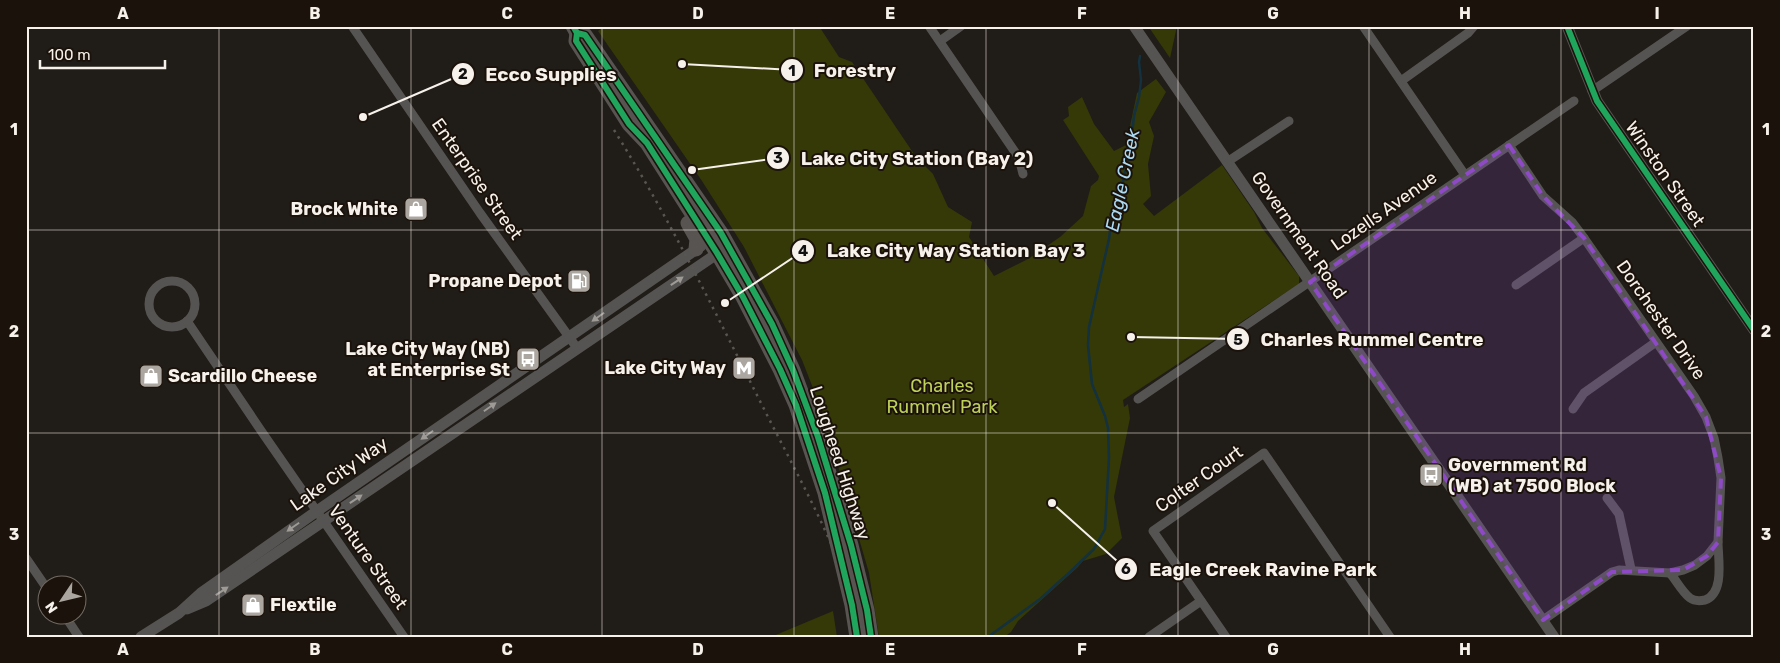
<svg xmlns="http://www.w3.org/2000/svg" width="1780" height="663" font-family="Rubik,sans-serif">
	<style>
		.green { fill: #343907 }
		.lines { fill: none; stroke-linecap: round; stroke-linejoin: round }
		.stream { stroke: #13313e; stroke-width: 2.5 }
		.minor { stroke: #565452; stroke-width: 9 }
		.tertiary { stroke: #565452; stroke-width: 11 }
		.primary { stroke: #575452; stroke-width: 15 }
		.rail { stroke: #595652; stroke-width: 2.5; stroke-dasharray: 2.5 5; stroke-linecap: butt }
		.cycleway-casing { stroke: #1b130b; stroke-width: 9 }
		.cycleway { stroke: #20a55d; stroke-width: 6 }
		.oneway { fill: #9e9b97 }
		.marked { fill: #8e4ac6; fill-opacity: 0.2; stroke: #8e4ac6; stroke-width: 4; stroke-dasharray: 10 6; stroke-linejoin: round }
		.grid { fill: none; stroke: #f7f1eb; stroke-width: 1; stroke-opacity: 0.55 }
		.labels { text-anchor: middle; stroke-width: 4; stroke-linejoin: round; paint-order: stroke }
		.street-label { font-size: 18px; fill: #f7f1eb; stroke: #1b130b }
		.poi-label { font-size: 18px; font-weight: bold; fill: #f7f1eb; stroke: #1b130b; text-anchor: end }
		.park-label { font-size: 18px; fill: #bed157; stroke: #1b130b }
		.water-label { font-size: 19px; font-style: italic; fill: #acdaf2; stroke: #1b130b }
		.leader { fill: none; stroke: #f7f1eb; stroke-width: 2 }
		.callout-dot { fill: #f7f1eb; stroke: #1b130b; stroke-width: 2 }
		.mark-label { font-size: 15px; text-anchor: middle; font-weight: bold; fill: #111 }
		.callout-label { font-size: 19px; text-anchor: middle; font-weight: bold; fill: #f7f1eb; stroke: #1b130b; stroke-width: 4; stroke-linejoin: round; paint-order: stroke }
		.neatline { fill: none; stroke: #f7f1eb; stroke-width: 2 }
		.grid-label { font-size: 16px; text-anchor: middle; font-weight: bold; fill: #f7f1eb }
	</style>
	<rect width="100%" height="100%" fill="#201c17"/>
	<g class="green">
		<polygon points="605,26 819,26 839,57 852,62 916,157 933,174 948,207 972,222 969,237 994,276 1028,259 1060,237 1083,216 1091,186 1098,180 1099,176 1063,120 1069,116 1068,107 1082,97 1094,124 1114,151 1126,145 1137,93 1156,79 1166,92 1149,122 1154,136 1148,164 1151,196 1143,204 1154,216 1222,165 1254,212 1262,228 1299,276 1299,284 1123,400 1124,407 1128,404 1130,418 1114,497 1122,538 1106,554 1083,561 1078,567 1018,621 1011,632 1004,637 879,637 869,573 822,411 802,360 744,247 702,181 598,31"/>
		<polygon points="1148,26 1177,26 1170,58"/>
		<polygon points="833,611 837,637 771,637"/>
	</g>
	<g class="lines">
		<g class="stream">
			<polyline points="1149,28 1150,26"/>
			<polyline points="988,637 1040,599 1071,571 1094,549 1105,529 1109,458 1108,428 1105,416 1092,384 1088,345 1089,327 1109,239 1111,223 1118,204 1130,151 1134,116 1139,97 1141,80 1139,62 1140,56"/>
		</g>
		<g class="minor">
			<polyline points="352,26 480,213 577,348"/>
			<polyline points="929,26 1019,158 1023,174"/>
			<polyline points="1363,26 1465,175"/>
			<polyline points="940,41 961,26"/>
			<polyline points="1401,81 1468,33 1474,26"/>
			<polyline points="1592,91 1687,26"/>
			<polyline points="1509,145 1543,196 1572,222 1584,238 1694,396 1706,417 1714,438 1718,458 1721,478 1718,542 1707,556 1695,565 1683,570 1670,573 1619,570 1612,572 1543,620"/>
			<polyline points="1227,162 1289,121"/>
			<circle cx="172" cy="304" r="23"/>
			<polyline points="1516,285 1584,238"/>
			<polyline points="187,321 264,435 404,637"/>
			<polyline points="1138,399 1574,101"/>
			<polyline points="1573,409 1584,393 1656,342"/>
			<polyline points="1607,498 1619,514 1631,569"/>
			<polyline points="26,558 48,590"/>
			<path d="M1670 573C1676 580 1682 592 1690 598 1694 601 1700 601 1705 600 1725 593 1718 558 1718 542"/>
			<polyline points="65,616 79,637"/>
			<polyline points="1149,637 1201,601"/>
			<polyline points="1226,637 1153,531 1264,453 1390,637"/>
		</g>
		<g class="tertiary">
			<polyline points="1134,26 1554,637"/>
			<polyline points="1567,26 1597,101 1754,330"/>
			<polyline points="187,609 206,601 724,249"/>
			<polyline points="141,637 179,613 201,593 317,511 701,246"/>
		</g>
		<g class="primary">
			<polyline points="573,26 577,33 585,35 721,233 772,324 793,370 818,437 851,545 867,610 871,637"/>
			<polyline points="577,33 576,41 629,124 647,143 717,253 743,297 780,369 796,405 825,493 852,605 857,637"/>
			<polyline points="688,223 697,239 696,249"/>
		</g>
		<path class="rail" d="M614 130C671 221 717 316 765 411 802 484 844 557 864 637"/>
		<g class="cycleway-casing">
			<g id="cycleway">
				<polyline points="573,26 577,33 585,35 721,233 772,324 793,370 818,437 851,545 867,610 871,637"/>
				<polyline points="1567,26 1597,101 1754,330"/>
				<polyline points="577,33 576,41 629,124 647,143 717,253 743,297 780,369 796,405 825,493 852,605 857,637"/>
			</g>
		</g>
		<use href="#cycleway" class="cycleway"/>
	</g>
	<defs><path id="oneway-solid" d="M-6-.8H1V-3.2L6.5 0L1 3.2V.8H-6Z" transform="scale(1.25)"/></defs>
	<g class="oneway">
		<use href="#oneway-solid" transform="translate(677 281) rotate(-34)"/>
		<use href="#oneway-solid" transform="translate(598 317) rotate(145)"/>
		<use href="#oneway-solid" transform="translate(490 407) rotate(-35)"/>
		<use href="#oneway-solid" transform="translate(427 435) rotate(145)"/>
		<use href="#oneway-solid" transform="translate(356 499) rotate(-34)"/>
		<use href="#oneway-solid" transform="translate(293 527) rotate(145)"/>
		<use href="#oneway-solid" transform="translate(222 591) rotate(-34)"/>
	</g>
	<path class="marked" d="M1509 145 1543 196 1584 238 1706 417 1721 478 1718 542 1707 556 1683 570 1612 572 1543 620 1310 282Z"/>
	<path class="grid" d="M219 26V637M411 26V637M602 26V637M794 26V637M986 26V637M1178 26V637M1369 26V637M1561 26V637M26 230H1754M26 433H1754"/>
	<defs>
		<g id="shop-square" transform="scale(1.25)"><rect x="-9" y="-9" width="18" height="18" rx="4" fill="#aca6a1" stroke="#1b130b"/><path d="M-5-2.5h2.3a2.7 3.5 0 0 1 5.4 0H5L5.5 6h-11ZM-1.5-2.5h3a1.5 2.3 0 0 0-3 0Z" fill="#fff"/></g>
		<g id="fuel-square" transform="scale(1.25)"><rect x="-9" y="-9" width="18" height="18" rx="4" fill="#aca6a1" stroke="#1b130b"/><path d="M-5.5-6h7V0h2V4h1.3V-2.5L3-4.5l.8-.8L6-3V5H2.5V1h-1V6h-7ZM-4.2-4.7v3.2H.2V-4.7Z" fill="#fff"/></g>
		<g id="bus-square" transform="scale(1.25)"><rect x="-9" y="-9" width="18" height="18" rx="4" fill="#aca6a1" stroke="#1b130b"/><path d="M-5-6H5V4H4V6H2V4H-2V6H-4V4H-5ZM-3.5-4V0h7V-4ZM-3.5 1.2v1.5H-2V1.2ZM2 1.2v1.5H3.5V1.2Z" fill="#fff"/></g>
		<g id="metro-square" transform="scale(1.25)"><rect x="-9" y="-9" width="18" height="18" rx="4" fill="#aca6a1" stroke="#1b130b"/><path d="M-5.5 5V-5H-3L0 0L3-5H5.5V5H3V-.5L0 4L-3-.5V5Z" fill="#fff"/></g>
	</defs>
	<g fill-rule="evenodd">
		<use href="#shop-square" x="416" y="209"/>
		<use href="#fuel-square" x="579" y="281"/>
		<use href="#bus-square" x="528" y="359"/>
		<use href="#metro-square" x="744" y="368"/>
		<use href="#shop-square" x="151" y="376"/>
		<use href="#bus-square" x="1431" y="475"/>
		<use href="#shop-square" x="253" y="605"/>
	</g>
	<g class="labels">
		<g class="street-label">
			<text transform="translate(1665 174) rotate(55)" y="6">Winston Street</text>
			<text transform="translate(477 179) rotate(55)" y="6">Enterprise Street</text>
			<text transform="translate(1384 211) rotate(-35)" y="6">Lozells Avenue</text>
			<text transform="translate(1299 235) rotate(55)" y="6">Government Road</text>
			<text transform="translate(1661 320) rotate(55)" y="6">Dorchester Drive</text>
			<text transform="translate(840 463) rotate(72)" y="6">Lougheed Highway</text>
			<text transform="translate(339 474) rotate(-35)" y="6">Lake City Way</text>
			<text transform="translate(1199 479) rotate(-35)" y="6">Colter Court</text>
			<text transform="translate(368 557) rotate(55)" y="6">Venture Street</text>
		</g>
		<g class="poi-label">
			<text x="398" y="215">Brock White</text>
			<text x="562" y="287">Propane Depot</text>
			<text x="510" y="355">Lake City Way (NB)<tspan x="510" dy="21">at Enterprise St</tspan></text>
			<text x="726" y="374">Lake City Way</text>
			<text x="168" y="382" text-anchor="start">Scardillo Cheese</text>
			<text x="1448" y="471" text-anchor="start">Government Rd<tspan x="1448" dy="21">(WB) at 7500 Block</tspan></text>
			<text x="270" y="611" text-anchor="start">Flextile</text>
		</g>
		<g class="park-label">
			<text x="942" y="392">Charles<tspan x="942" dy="21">Rummel Park</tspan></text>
		</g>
		<g class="water-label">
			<text transform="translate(1122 180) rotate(-78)" y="7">Eagle Creek</text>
		</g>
	</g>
	<path class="leader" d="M682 64L792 70M363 117L463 74M692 170L778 158M725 303L803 251M1131 337L1238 339M1052 503L1126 569"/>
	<g class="callout-dot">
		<circle cx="682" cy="64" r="5"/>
		<circle cx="363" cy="117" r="5"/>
		<circle cx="692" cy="170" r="5"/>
		<circle cx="725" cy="303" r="5"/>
		<circle cx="1131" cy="337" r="5"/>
		<circle cx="1052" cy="503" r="5"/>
		<circle cx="792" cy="70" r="12"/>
		<circle cx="463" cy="74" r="12"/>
		<circle cx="778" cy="158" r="12"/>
		<circle cx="803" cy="251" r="12"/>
		<circle cx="1238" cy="339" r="12"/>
		<circle cx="1126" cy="569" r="12"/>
	</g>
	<g class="mark-label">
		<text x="792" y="76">1</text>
		<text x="463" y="79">2</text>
		<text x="778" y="163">3</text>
		<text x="803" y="256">4</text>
		<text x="1238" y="345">5</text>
		<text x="1126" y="574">6</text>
	</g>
	<g class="callout-label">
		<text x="855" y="77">Forestry</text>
		<text x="551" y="81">Ecco Supplies</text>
		<text x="917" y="165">Lake City Station (Bay 2)</text>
		<text x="956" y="257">Lake City Way Station Bay 3</text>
		<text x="1372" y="346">Charles Rummel Centre</text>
		<text x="1263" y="576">Eagle Creek Ravine Park</text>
	</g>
	<rect width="1780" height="663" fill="none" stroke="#1b130b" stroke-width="55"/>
	<g transform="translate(62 600) rotate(235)"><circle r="24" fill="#1b130b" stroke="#736c65"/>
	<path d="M0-4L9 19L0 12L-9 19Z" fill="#aca6a1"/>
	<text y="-8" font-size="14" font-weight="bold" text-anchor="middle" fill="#f7f1eb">N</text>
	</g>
	<path d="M40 60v8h125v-8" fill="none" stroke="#f7f1eb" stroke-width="2.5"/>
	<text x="48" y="60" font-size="15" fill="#f7f1eb" stroke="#1b130b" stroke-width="4" paint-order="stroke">100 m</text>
	<rect x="28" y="28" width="1724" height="608" class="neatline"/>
	<g class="grid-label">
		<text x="123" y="19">A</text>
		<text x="315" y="19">B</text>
		<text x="507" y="19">C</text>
		<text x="698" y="19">D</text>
		<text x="890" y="19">E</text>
		<text x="1082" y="19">F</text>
		<text x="1273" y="19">G</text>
		<text x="1465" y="19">H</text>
		<text x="1657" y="19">I</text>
		<text x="14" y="135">1</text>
		<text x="1766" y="135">1</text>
		<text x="14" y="337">2</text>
		<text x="1766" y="337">2</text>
		<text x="14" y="540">3</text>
		<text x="1766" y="540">3</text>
		<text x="123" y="655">A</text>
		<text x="315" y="655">B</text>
		<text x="507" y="655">C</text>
		<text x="698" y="655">D</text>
		<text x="890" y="655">E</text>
		<text x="1082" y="655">F</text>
		<text x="1273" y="655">G</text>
		<text x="1465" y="655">H</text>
		<text x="1657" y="655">I</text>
	</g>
</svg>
